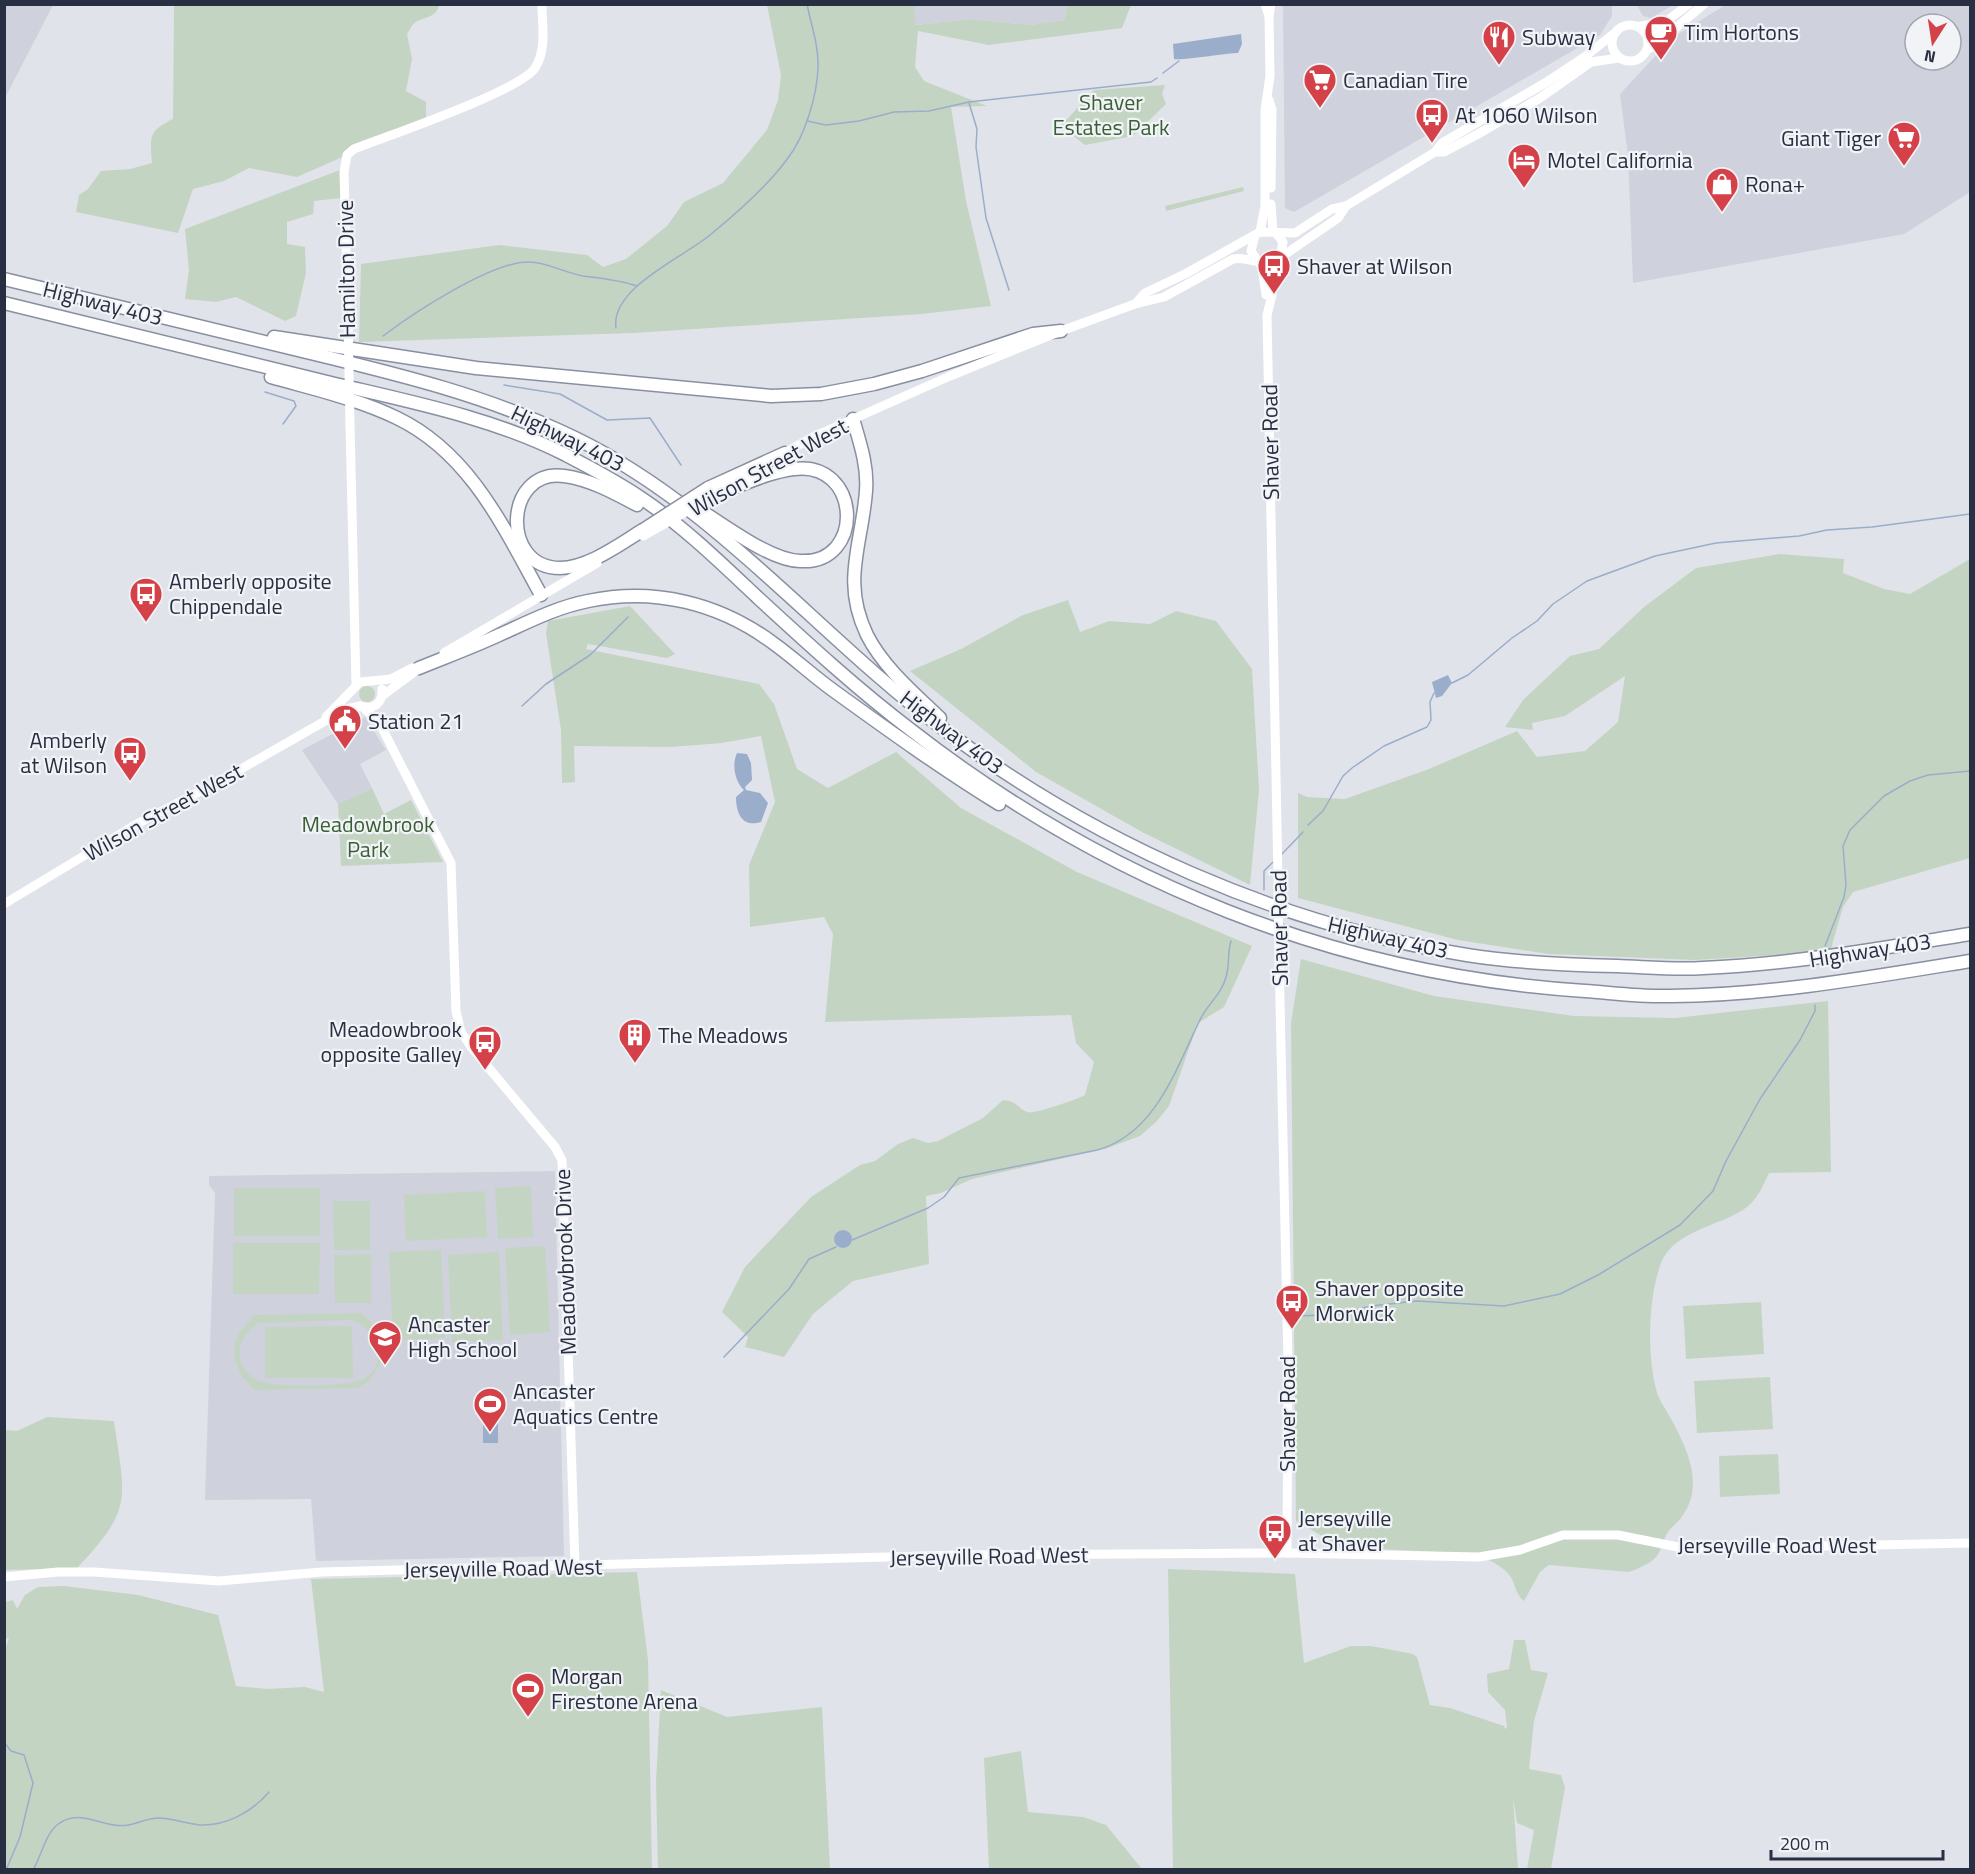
<svg xmlns="http://www.w3.org/2000/svg" width="1975" height="1874" font-family="'Titillium Web',sans-serif">
	<style>
		.built { fill: #cfd2dc; fill-rule: evenodd }
		.green { fill: #c4d4c2; fill-rule: evenodd }
		.water { fill: #9aadcb }
		.lines { fill: none; stroke-linecap: round; stroke-linejoin: round }
		.stream { stroke: #9aadcb; stroke-width: 1.5 }
		.highway-casing { stroke: #888fa1; stroke-width: 15 }
		.secondary { stroke: #fff; stroke-width: 9 }
		.highway { stroke: #fff; stroke-width: 12 }
		.highway-bridge-casing { stroke: #888fa1; stroke-width: 15; stroke-linecap: butt }
		.secondary-bridge { stroke: #fff; stroke-width: 9 }
		.highway-bridge { stroke: #fff; stroke-width: 12 }
		.labels { text-anchor: middle; stroke-width: 4.5; stroke-linejoin: round; paint-order: stroke }
		.poi-label { font-size: 22px; fill: #282f42; stroke: #f1f3f7; text-anchor: start }
		.park-label { font-size: 22px; fill: #395f35; stroke: #f1f3f7 }
		.street-label { font-size: 22px; fill: #282f42; stroke: #f1f3f7 }
	</style>
	<rect width="100%" height="100%" fill="#e1e3ea"/>
	<g class="built">
		<polygon points="5,4 53,5 5,98 4,5"/>
		<path d="M1727 4 1970 5V192L1904 234 1633 283 1628 156 1620 94 1672 38ZM1915 24H1951V60H1915Z"/>
		<polygon points="914,5 1068,5 1064,20 1030,25 969,19 914,25"/>
		<polygon points="1283,5 1612,4 1612,16 1600,35 1294,212 1285,208"/>
		<polygon points="1637,5 1637,4 1673,5 1651,18 1643,16"/>
		<polygon points="365,717 386,750 360,764 372,788 338,804 302,750"/>
		<polygon points="555,1171 564,1556 316,1561 311,1499 205,1500 215,1193 209,1185 209,1176"/>
	</g>
	<g class="green">
		<path d="M174 5H439C437 17 425 17 416 22 412 24 410 30 407 34L412 59 406 91 426 102V120L297 177 249 168 224 181 193 189 178 233 76 212 79 195 88 189 101 171 130 169 152 163C150 137 148 131 173 119Z"/>
		<polygon points="767,5 914,5 915,25 969,19 1030,25 1064,20 1068,5 1131,5 1122,28 989,45 918,31 915,67 924,81 987,106 951,107 966,201 991,306 922,314 634,333 359,342 361,264 499,245 587,255 603,267 626,259 667,226 684,202 723,183 767,130 778,100 781,75"/>
		<polygon points="1165,85 1162,94 1166,104 1133,136 1085,145 1061,126 1094,90"/>
		<polygon points="340,170 341,198 314,201 313,214 287,222 287,244 305,247 306,273 296,316 285,321 236,297 216,302 185,299 189,270 185,229"/>
		<polygon points="1243,187 1244,191 1166,211 1165,206"/>
		<polygon points="1780,554 1844,559 1843,573 1884,589 1910,594 1970,559 1970,858 1853,892 1843,907 1830,952 1694,960 1549,954 1458,940 1298,898 1298,793 1307,797 1345,799 1429,769 1517,731 1537,757 1585,751 1618,722 1625,676 1565,716 1532,723 1533,730 1505,727 1523,700 1570,656 1599,649 1644,607 1696,568"/>
		<polygon points="1068,600 1080,632 1109,621 1150,624 1176,611 1216,621 1252,669 1259,790 1250,885 1142,832 1036,772 910,671 961,649 1023,615"/>
		<path d="M630 606 675 654 667 658 588 644 586 649 759 684 774 704 797 769 828 788 896 752 961 808 1077 872 1252 946 1224 1007 1198 1023 1169 1106 1157 1121 1140 1136 1105 1149 972 1179 941 1193 926 1196 929 1264 853 1281 813 1314 784 1357 745 1347 748 1337 722 1312 745 1267 811 1197 860 1165 875 1161 898 1144 913 1138 928 1143 938 1141 983 1118 1003 1100C1019 1102 1016 1107 1027 1112 1033 1115 1078 1099 1085 1095L1094 1062 1076 1043 1071 1015 825 1022 833 934 824 917 750 927 749 865 775 802 761 736 722 743 671 747 574 746 575 782 562 783 561 730 546 633 548 621Z"/>
		<circle cx="367" cy="694" r="8"/>
		<polygon points="372,788 384,814 411,800 443,862 341,866 338,804"/>
		<path d="M1301 959 1434 996 1574 1016 1675 1018 1828 1001 1831 1172 1769 1173C1763 1186 1758 1198 1747 1207 1722 1226 1674 1230 1661 1263 1648 1298 1647 1354 1656 1389 1658 1399 1666 1409 1670 1417 1686 1446 1705 1484 1683 1515 1679 1522 1672 1526 1668 1532 1663 1539 1662 1550 1656 1557 1650 1564 1637 1569 1629 1572L1549 1565 1540 1572 1524 1601C1516 1594 1516 1588 1512 1579 1506 1567 1487 1559 1476 1554L1341 1547 1296 1521 1291 1023Z"/>
		<polygon points="531,1186 533,1237 498,1239 495,1188"/>
		<rect x="234" y="1188" width="86" height="48"/>
		<polygon points="485,1191 487,1237 406,1241 404,1195"/>
		<polygon points="333,1201 370,1201 370,1250 334,1250"/>
		<polygon points="233,1243 320,1243 319,1294 233,1294"/>
		<polygon points="545,1246 550,1332 510,1335 505,1248"/>
		<polygon points="441,1250 445,1338 393,1340 389,1252"/>
		<polygon points="499,1252 503,1340 452,1342 448,1255"/>
		<polygon points="371,1254 371,1303 335,1303 334,1255"/>
		<polygon points="1761,1302 1764,1354 1686,1359 1683,1306"/>
		<path d="M362 1313 376 1328 383 1351 381 1363 368 1382 357 1388 255 1390C237 1375 227 1352 241 1330 245 1325 250 1321 254 1315ZM351 1320C376 1328 391 1364 363 1379 347 1387 275 1388 259 1381 249 1377 241 1367 240 1357 238 1342 247 1330 259 1323Z"/>
		<polygon points="352,1326 353,1378 265,1378 265,1327"/>
		<polygon points="1770,1377 1773,1429 1697,1433 1694,1381"/>
		<path d="M47 1417 114 1421C125 1499 134 1508 77 1568L5 1570V1430L17 1431Z"/>
		<polygon points="1778,1454 1780,1494 1720,1497 1719,1456"/>
		<polygon points="1168,1569 1295,1574 1304,1663 1351,1646 1371,1646 1413,1654 1417,1657 1430,1705 1450,1708 1504,1726 1505,1729 1507,1727 1505,1710 1488,1692 1487,1674 1509,1669 1514,1640 1525,1640 1531,1670 1548,1673 1534,1721 1529,1769 1561,1775 1565,1787 1551,1869 1527,1869 1534,1830 1517,1823 1513,1798 1518,1869 1240,1870 1238,1867 1239,1869 1173,1869"/>
		<polygon points="637,1572 648,1660 652,1869 5,1869 4,1652 9,1638 5,1639 5,1602 13,1600 17,1609 25,1595 38,1587 64,1586 138,1595 218,1615 236,1686 267,1689 305,1687 324,1692 311,1579"/>
		<polygon points="661,1690 727,1717 822,1707 830,1869 658,1869 656,1781"/>
		<polygon points="1021,1751 1028,1812 1083,1817 1106,1825 1142,1869 989,1869 984,1758"/>
	</g>
	<g class="water">
		<path d="M1241 34 1242 44 1238 53C1227 53 1180 61 1174 59L1173 44Z"/>
		<polygon points="1448,675 1452,683 1442,696 1436,698 1432,682"/>
		<path d="M737 753 747 754 751 763 752 780 745 787 746 790 760 793 768 803 761 822C742 828 736 813 736 797L744 790C736 783 731 766 737 753Z"/>
		<circle cx="843" cy="1239" r="9"/>
		<rect x="483" y="1423" width="15" height="20"/>
	</g>
	<g class="lines">
		<g class="stream">
			<polyline points="1163,73 1179,61"/>
			<polyline points="969,103 977,129 976,147 986,218 1009,290"/>
			<polyline points="807,121 826,125 859,121 894,112 929,111 969,102 1151,82 1157,78"/>
			<path d="M616 328C610 288 684 257 710 235 737 213 767 187 788 158 805 136 817 96 818 68 819 46 811 25 807 4"/>
			<path d="M383 336C412 314 492 261 529 262 547 262 565 273 583 276 600 278 620 280 637 286"/>
			<polyline points="504,385 560,394 607,420 650,418 681,465"/>
			<polyline points="265,392 294,401 296,406 283,424"/>
			<polyline points="1452,683 1468,675 1512,638 1537,621 1553,604 1587,581 1655,556 1716,543 1799,536 1827,530 1872,527 1970,514"/>
			<polyline points="522,706 546,684 590,655 628,617"/>
			<polyline points="1308,825 1323,811 1343,776 1352,768 1384,746 1427,727 1431,720 1430,702 1434,693"/>
			<polyline points="1281,855 1303,832"/>
			<polyline points="1264,890 1264,871 1273,862"/>
			<polyline points="1825,946 1844,897 1846,885 1843,846 1850,830 1884,796 1910,781 1928,775 1970,771"/>
			<path d="M852 1240 928 1208 944 1197 959 1178 1097 1150C1157 1134 1177 1065 1202 1016 1210 1002 1222 993 1226 977 1230 965 1227 953 1231 941"/>
			<polyline points="1291,1316 1335,1315 1371,1306 1417,1301 1504,1306 1560,1294 1598,1275 1680,1225 1713,1191 1726,1161 1760,1099 1800,1040 1815,1011 1815,1005"/>
			<polyline points="724,1357 789,1289 809,1259 836,1247"/>
			<polyline points="4,1742 11,1751 24,1755 33,1783 20,1837 6,1870"/>
			<path d="M33 1870C41 1857 45 1835 57 1825 76 1810 94 1822 114 1825 134 1828 142 1818 159 1818 173 1818 186 1824 200 1825 226 1826 252 1812 269 1792"/>
		</g>
		<g class="highway-casing">
			<g id="highway">
				<path d="M4 279C102 303 200 326 298 350 393 373 487 395 575 438 719 508 819 637 946 731 1097 844 1280 925 1467 955 1517 963 1567 965 1617 966 1646 967 1675 970 1703 968 1794 964 1882 948 1970 934"/>
				<path d="M4 303C109 329 214 355 319 380 401 400 490 416 566 455 591 468 618 482 641 498 683 526 720 562 756 596 806 642 857 689 911 730 1106 882 1337 975 1585 991 1613 993 1642 997 1671 996 1771 995 1872 977 1970 961"/>
				<polyline points="274,337 476,368 771,396 821,394 874,384 922,371 1033,334 1061,331"/>
				<path d="M271 377C313 389 358 399 397 418 470 453 504 528 541 595"/>
				<path d="M853 419C860 443 868 466 866 491 862 545 841 581 867 635 883 667 915 694 940 718"/>
				<polyline points="708,488 785,453"/>
				<path d="M637 505C615 493 589 479 564 476 504 468 500 568 560 568 588 568 620 544 643 530"/>
				<path d="M698 509C725 525 769 560 800 561 866 565 861 460 794 469 768 472 743 485 719 493"/>
				<path d="M419 668C446 657 473 647 499 635 528 622 557 607 588 601 654 587 719 603 773 643 794 658 813 676 834 691 888 730 942 769 999 804"/>
			</g>
		</g>
		<g class="secondary">
			<polyline points="1265,4 1269,16"/>
			<circle cx="1630" cy="43" r="18"/>
			<polyline points="1640,26 1664,23 1689,4"/>
			<polyline points="1647,50 1657,44 1704,4"/>
			<polyline points="1269,100 1272,110 1271,188"/>
			<polyline points="1435,152 1444,152 1478,134 1540,98 1591,62 1619,58"/>
			<polyline points="1271,204 1273,231"/>
			<polyline points="1274,231 1283,242 1280,257"/>
			<polyline points="1260,232 1265,206 1265,110 1270,76 1269,16 1271,4"/>
			<polyline points="1255,235 1251,251 1262,267 1266,295"/>
			<polyline points="1276,261 1272,272 1272,295 1267,315 1278,878"/>
			<polyline points="1135,304 1145,293 1185,274 1260,232 1295,233 1332,209 1346,206 1435,152 1442,143 1545,83 1583,58 1616,32"/>
			<path d="M348 320 344 172 347 155 354 149C387 136 520 91 535 68 547 50 542 25 542 4"/>
			<polyline points="350,424 356,685"/>
			<path d="M779 456 815 436 950 376 1061 331 1135 304 1164 297 1233 259C1247 256 1260 266 1274 262L1338 218 1346 206"/>
			<polyline points="444,653 597,563"/>
			<polyline points="382,696 424,665"/>
			<path d="M361 706C374 710 383 703 382 689"/>
			<polyline points="363,707 380,724 451,863 456,1011 461,1032 472,1048 555,1147 562,1160 575,1566"/>
			<polyline points="326,717 360,682 391,679 412,668 419,668"/>
			<polyline points="4,904 135,825 220,781 346,709 360,706"/>
			<polyline points="1279,957 1288,1363 1287,1553"/>
			<polyline points="4,1577 58,1572 94,1572 219,1581 322,1572 963,1555 1287,1553 1479,1557 1520,1550 1563,1535 1618,1535 1688,1549 1970,1543"/>
		</g>
		<use href="#highway" class="highway"/>
		<g class="highway-bridge-casing">
			<polyline id="highway-bridge" points="643,530 708,488"/>
		</g>
		<g class="secondary-bridge">
			<polyline points="348,320 350,424"/>
			<polyline points="643,536 719,493"/>
			<polyline points="1278,878 1279,957"/>
		</g>
		<use href="#highway-bridge" class="highway-bridge"/>
	</g>
	<defs>
		<g id="cafe-pin" transform="scale(1.725)"><path d="M0 17L-7.5 6A9.5 9.5 0 1 1 7.5 6Z" fill="#d44148" stroke="#f1f3f7"/><path d="M-5.5-4.5H6V0H3Q3 3.5 0 3.5H-2.5Q-5.5 3.5-5.5 0ZM3-3.2v2h1.7v-2ZM-6 4.5H4V6H-6Z" fill="#fff"/></g>
		<g id="restaurant-pin" transform="scale(1.725)"><path d="M0 17L-7.5 6A9.5 9.5 0 1 1 7.5 6Z" fill="#d44148" stroke="#f1f3f7"/><path d="M-5-6h1v4h1v-4h1v4h1v-4h1v5L-1.5 .5V6h-2V.5L-5-1ZM5-6V6H3V1.5H1.5Q1.5-4 5-6Z" fill="#fff"/></g>
		<g id="supermarket-pin" transform="scale(1.725)"><path d="M0 17L-7.5 6A9.5 9.5 0 1 1 7.5 6Z" fill="#d44148" stroke="#f1f3f7"/><path d="M-6-5.5h2.5l.6 2H6L4.5 2H-2.5L-4.4-4H-6ZM-1.5 3.2a1.3 1.3 0 1 0 .1 0ZM3 3.2a1.3 1.3 0 1 0 .1 0Z" fill="#fff"/></g>
		<g id="bus-pin" transform="scale(1.725)"><path d="M0 17L-7.5 6A9.5 9.5 0 1 1 7.5 6Z" fill="#d44148" stroke="#f1f3f7"/><path d="M-5-6H5V4H4V6H2V4H-2V6H-4V4H-5ZM-3.5-4V0h7V-4ZM-3.5 1.2v1.5H-2V1.2ZM2 1.2v1.5H3.5V1.2Z" fill="#fff"/></g>
		<g id="hotel-pin" transform="scale(1.725)"><path d="M0 17L-7.5 6A9.5 9.5 0 1 1 7.5 6Z" fill="#d44148" stroke="#f1f3f7"/><path d="M-6-4.5h1.5V1H6V5H4.5V3h-9V5H-6ZM-4 0a1.8 1.8 0 1 1 3.6 0ZM.5 0V-2.5h3Q6-2.5 6 0Z" fill="#fff"/></g>
		<g id="shop-pin" transform="scale(1.725)"><path d="M0 17L-7.5 6A9.5 9.5 0 1 1 7.5 6Z" fill="#d44148" stroke="#f1f3f7"/><path d="M-5-2.5h2.3a2.7 3.5 0 0 1 5.4 0H5L5.5 6h-11ZM-1.5-2.5h3a1.5 2.3 0 0 0-3 0Z" fill="#fff"/></g>
		<g id="civic-pin" transform="scale(1.725)"><path d="M0 17L-7.5 6A9.5 9.5 0 1 1 7.5 6Z" fill="#d44148" stroke="#f1f3f7"/><path d="M-.6-6.5H3V-4.5H.6V-3L4-1V1h2V6H-6V1h2V-1L-.6-3ZM-1.2 2.5V6h2.4V2.5Z" fill="#fff"/></g>
		<g id="building-pin" transform="scale(1.725)"><path d="M0 17L-7.5 6A9.5 9.5 0 1 1 7.5 6Z" fill="#d44148" stroke="#f1f3f7"/><path d="M-4-6H4V6H1V3H-1V6H-4ZM-2.5-4.3h1.7v1.8h-1.7ZM.8-4.3h1.7v1.8H.8ZM-2.5-1h1.7V.8h-1.7ZM.8-1h1.7V.8H.8Z" fill="#fff"/></g>
		<g id="school-pin" transform="scale(1.725)"><path d="M0 17L-7.5 6A9.5 9.5 0 1 1 7.5 6Z" fill="#d44148" stroke="#f1f3f7"/><path d="M0-5L7-2L0 1L-7-2ZM-4 1L0 2.5L4 1V4Q0 6-4 4Z" fill="#fff"/></g>
		<g id="stadium-pin" transform="scale(1.725)"><path d="M0 17L-7.5 6A9.5 9.5 0 1 1 7.5 6Z" fill="#d44148" stroke="#f1f3f7"/><path d="M0-5a6.5 5 0 1 0 0 10a6.5 5 0 1 0 0-10ZM-3.5-1.8h7v3.6h-7Z" fill="#fff"/></g>
	</defs>
	<g fill-rule="evenodd">
		<use href="#cafe-pin" x="1661" y="32"/>
		<use href="#restaurant-pin" x="1499" y="37"/>
		<use href="#supermarket-pin" x="1320" y="80"/>
		<use href="#bus-pin" x="1432" y="115"/>
		<use href="#supermarket-pin" x="1904" y="138"/>
		<use href="#hotel-pin" x="1524" y="160"/>
		<use href="#shop-pin" x="1722" y="184"/>
		<use href="#bus-pin" x="1274" y="266"/>
		<use href="#bus-pin" x="146" y="594"/>
		<use href="#civic-pin" x="345" y="721"/>
		<use href="#bus-pin" x="130" y="753"/>
		<use href="#building-pin" x="635" y="1035"/>
		<use href="#bus-pin" x="485" y="1042"/>
		<use href="#bus-pin" x="1292" y="1301"/>
		<use href="#school-pin" x="385" y="1337"/>
		<use href="#stadium-pin" x="490" y="1404"/>
		<use href="#bus-pin" x="1275" y="1531"/>
		<use href="#stadium-pin" x="528" y="1689"/>
	</g>
	<g class="labels">
		<g class="poi-label">
			<text x="1684" y="40">Tim Hortons</text>
			<text x="1522" y="45">Subway</text>
			<text x="1343" y="88">Canadian Tire</text>
			<text x="1455" y="123">At 1060 Wilson</text>
			<text x="1881" y="146" text-anchor="end">Giant Tiger</text>
			<text x="1547" y="168">Motel California</text>
			<text x="1745" y="192">Rona+</text>
			<text x="1297" y="274">Shaver at Wilson</text>
			<text x="169" y="589">Amberly opposite<tspan x="169" dy="25">Chippendale</tspan></text>
			<text x="368" y="729">Station 21</text>
			<text x="107" y="748" text-anchor="end">Amberly<tspan x="107" dy="25">at Wilson</tspan></text>
			<text x="462" y="1037" text-anchor="end">Meadowbrook<tspan x="462" dy="25">opposite Galley</tspan></text>
			<text x="658" y="1043">The Meadows</text>
			<text x="1315" y="1296">Shaver opposite<tspan x="1315" dy="25">Morwick</tspan></text>
			<text x="408" y="1332">Ancaster<tspan x="408" dy="25">High School</tspan></text>
			<text x="513" y="1399">Ancaster<tspan x="513" dy="25">Aquatics Centre</tspan></text>
			<text x="1298" y="1526">Jerseyville<tspan x="1298" dy="25">at Shaver</tspan></text>
			<text x="551" y="1684">Morgan<tspan x="551" dy="25">Firestone Arena</tspan></text>
		</g>
		<g class="park-label">
			<text x="1111" y="110">Shaver<tspan x="1111" dy="25">Estates Park</tspan></text>
			<text x="368" y="832">Meadowbrook<tspan x="368" dy="25">Park</tspan></text>
		</g>
		<g class="street-label">
			<text transform="translate(346 269) rotate(-91)" y="8">Hamilton Drive</text>
			<text transform="translate(103 303) rotate(14)" y="8">Highway 403</text>
			<text transform="translate(568 438) rotate(26)" y="8">Highway 403</text>
			<text transform="translate(1270 442) rotate(-91)" y="8">Shaver Road</text>
			<text transform="translate(768 467) rotate(-29)" y="8">Wilson Street West</text>
			<text transform="translate(952 732) rotate(37)" y="8">Highway 403</text>
			<text transform="translate(163 812) rotate(-29)" y="8">Wilson Street West</text>
			<text transform="translate(1279 928) rotate(-91)" y="8">Shaver Road</text>
			<text transform="translate(1388 937) rotate(13)" y="8">Highway 403</text>
			<text transform="translate(1870 950) rotate(-9)" y="8">Highway 403</text>
			<text transform="translate(565 1262) rotate(-92)" y="8">Meadowbrook Drive</text>
			<text transform="translate(1287 1414) rotate(-90)" y="8">Shaver Road</text>
			<text x="1777" y="1553">Jerseyville Road West</text>
			<text transform="translate(989 1556) rotate(-1)" y="8">Jerseyville Road West</text>
			<text transform="translate(503 1568) rotate(-1)" y="8">Jerseyville Road West</text>
		</g>
	</g>
	<rect width="1975" height="1874" fill="none" stroke="#282f42" stroke-width="12"/>
	<g transform="translate(1933 42) rotate(192)"><circle r="28" fill="#f1f3f7" stroke="#a1a5af" stroke-width="1.5"/>
	<path d="M0-4.5L10 22L0 15L-10 22Z" fill="#d44148"/>
	<text y="-9" font-size="16" font-weight="bold" text-anchor="middle" fill="#282f42">N</text>
	</g>
	<path d="M1771 1850v9h172v-9" fill="none" stroke="#282f42" stroke-width="3"/>
	<text x="1780" y="1850" font-size="18" fill="#282f42" stroke="#f1f3f7" stroke-width="4.5" paint-order="stroke">200 m</text>
</svg>
